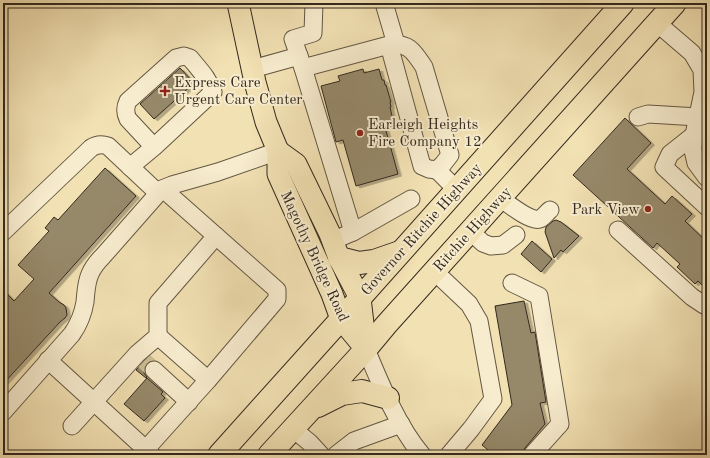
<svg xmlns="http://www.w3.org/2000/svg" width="710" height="458" font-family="'Old Standard TT',serif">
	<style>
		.building { fill: #96896b; stroke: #33291e; filter: url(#shadow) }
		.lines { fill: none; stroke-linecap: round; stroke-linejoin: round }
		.minor-tunnel { stroke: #ccbc95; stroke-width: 17; stroke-dasharray: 17 8; stroke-linecap: butt }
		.minor-casing { stroke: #635743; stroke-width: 19 }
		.major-casing { stroke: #33291e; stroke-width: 23 }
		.highway-casing { stroke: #33291e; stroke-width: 24 }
		.minor { stroke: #f7ecce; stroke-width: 17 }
		.major { stroke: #f2e1b3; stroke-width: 21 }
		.highway { stroke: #f2e1b3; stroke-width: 22 }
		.poi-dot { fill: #8f2418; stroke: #f7ecce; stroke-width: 1.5 }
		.labels { text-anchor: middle; stroke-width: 4; stroke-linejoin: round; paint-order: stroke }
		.poi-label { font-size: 15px; fill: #33291e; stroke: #f7ecce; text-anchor: start }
		.street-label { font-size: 15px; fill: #33291e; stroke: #f7ecce }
	</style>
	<defs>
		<filter id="shadow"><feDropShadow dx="3.5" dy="2" stdDeviation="0" flood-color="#0004"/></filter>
	</defs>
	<rect width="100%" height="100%" fill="#f2e1b3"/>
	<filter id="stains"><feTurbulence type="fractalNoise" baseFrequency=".005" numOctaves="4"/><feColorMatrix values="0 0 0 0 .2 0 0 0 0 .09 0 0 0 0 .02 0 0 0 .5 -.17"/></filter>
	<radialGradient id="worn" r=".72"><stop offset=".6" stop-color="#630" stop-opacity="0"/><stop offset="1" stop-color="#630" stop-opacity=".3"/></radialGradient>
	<g class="building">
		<polygon points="180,68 194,83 154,119 140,104"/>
		<polygon points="363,69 364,73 379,69 382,80 384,80 385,85 386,85 391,102 390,102 391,107 390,107 394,125 385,127 398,174 356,186 343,140 336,142 321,86 340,81 338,76"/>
		<polygon points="625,118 651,143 627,169 665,204 672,196 692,214 685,221 707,242 707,290 698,281 695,284 677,267 680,264 657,243 653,248 573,175"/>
		<polygon points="105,168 136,196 49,293 59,302 64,305 66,308 67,315 65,318 60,322 3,384 3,290 14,301 34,279 18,265 49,231 45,228 54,217 58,220"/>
		<polygon points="556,220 561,222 579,236 563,252 561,250 554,258 545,232 546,227 553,221"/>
		<polygon points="532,241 552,259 541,272 521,254"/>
		<polygon points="524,301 531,333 535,332 546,402 540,403 545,424 525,448 522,455 494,455 482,445 512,405 495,306"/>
		<polygon points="147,358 150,361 146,364 144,367 144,373 147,377 146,378 136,370"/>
		<polygon points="147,378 163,392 161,394 165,398 144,421 124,404"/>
	</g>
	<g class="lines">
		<polyline class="minor-tunnel" points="144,361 154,370"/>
		<g class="minor-casing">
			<g id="minor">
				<polyline points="384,3 396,44"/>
				<polyline points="657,23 692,53 702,70 703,92 694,135 693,150 696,163 707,178"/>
				<polyline points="299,56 293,39 313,33 314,3"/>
				<polyline points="303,68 353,232 332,241"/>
				<path d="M252 69 299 56 303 68 389 45C409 42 414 52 424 67L450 155 443 164 437 170 429 169 422 166 389 45"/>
				<polyline points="638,117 648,114 698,117"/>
				<polyline points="694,135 670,154 664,167 707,207"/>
				<path d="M130 167 154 147 213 92C209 79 199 69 190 58L184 56 176 58 128 101C125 107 125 113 128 119L154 147"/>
				<polyline points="437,170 457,190"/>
				<path d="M500 198C507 203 532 223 540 219 544 217 547 212 550 210"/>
				<polyline points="618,230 692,297 704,305 707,305"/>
				<polyline points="470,231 483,243 491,246 503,245 516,235"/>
				<path d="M3 232 91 148C97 144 102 144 108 146L158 193"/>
				<polyline points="353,232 411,199"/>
				<polyline points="434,271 469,304 479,321 493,399 471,429 449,455"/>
				<polyline points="512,283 539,296 560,424 532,455"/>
				<polyline points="158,336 208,380"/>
				<path d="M366 349C380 383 398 427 422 455"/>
				<polyline points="48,360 152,455"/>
				<polyline points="154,370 189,402"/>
				<path d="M3 412 72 334C79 324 83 314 85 302 86 292 86 283 90 274 93 267 98 261 103 256L162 189 172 185 218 172 278 151"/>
				<polyline points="72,426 137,354 158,336 158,303 216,236"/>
				<polyline points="293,429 309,442 321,455"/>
				<polyline points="146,449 208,380 277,299 277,290 163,189"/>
				<polyline points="336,455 354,441 401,424"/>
			</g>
		</g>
		<g class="major-casing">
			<g id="major">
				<polyline points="238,3 255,82 266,122 278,151 278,174 332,294 341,319 366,349"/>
				<polyline points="278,151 296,164 330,234 339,258 360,298 366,349"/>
			</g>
		</g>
		<g class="highway-casing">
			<g id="highway">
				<polyline points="339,258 359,263 374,261 400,252"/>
				<polyline points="318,406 342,394 362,391 388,398"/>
				<polyline points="219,455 360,298 623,3"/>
				<polyline points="269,455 366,349 386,325 675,3"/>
			</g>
		</g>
		<use href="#minor" class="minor"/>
		<use href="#major" class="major"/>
		<use href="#highway" class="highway"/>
	</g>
	<g class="poi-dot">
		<path d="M163 85h4v4h4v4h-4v4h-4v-4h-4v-4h4z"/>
		<circle cx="360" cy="133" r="4"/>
		<circle cx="648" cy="209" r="4"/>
	</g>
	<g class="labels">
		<g class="poi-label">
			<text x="174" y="87">Express Care<tspan x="174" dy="17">Urgent Care Center</tspan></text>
			<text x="368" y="129">Earleigh Heights<tspan x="368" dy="17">Fire Company 12</tspan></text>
			<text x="640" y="214" text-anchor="end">Park View</text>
		</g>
		<g class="street-label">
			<text transform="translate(421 229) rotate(-48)" y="5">Governor Ritchie Highway</text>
			<text transform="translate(472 229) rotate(-48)" y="5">Ritchie Highway</text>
			<text transform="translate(315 256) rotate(65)" y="5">Magothy Bridge Road</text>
		</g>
	</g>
	<rect width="710" height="458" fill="none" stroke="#f2e1b3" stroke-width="16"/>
	<rect x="4" y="4" width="702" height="450" fill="none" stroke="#33291e" stroke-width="2"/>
	<rect x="8" y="8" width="694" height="442" fill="none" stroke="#33291e"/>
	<rect width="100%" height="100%" filter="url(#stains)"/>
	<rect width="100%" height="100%" fill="url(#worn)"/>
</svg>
